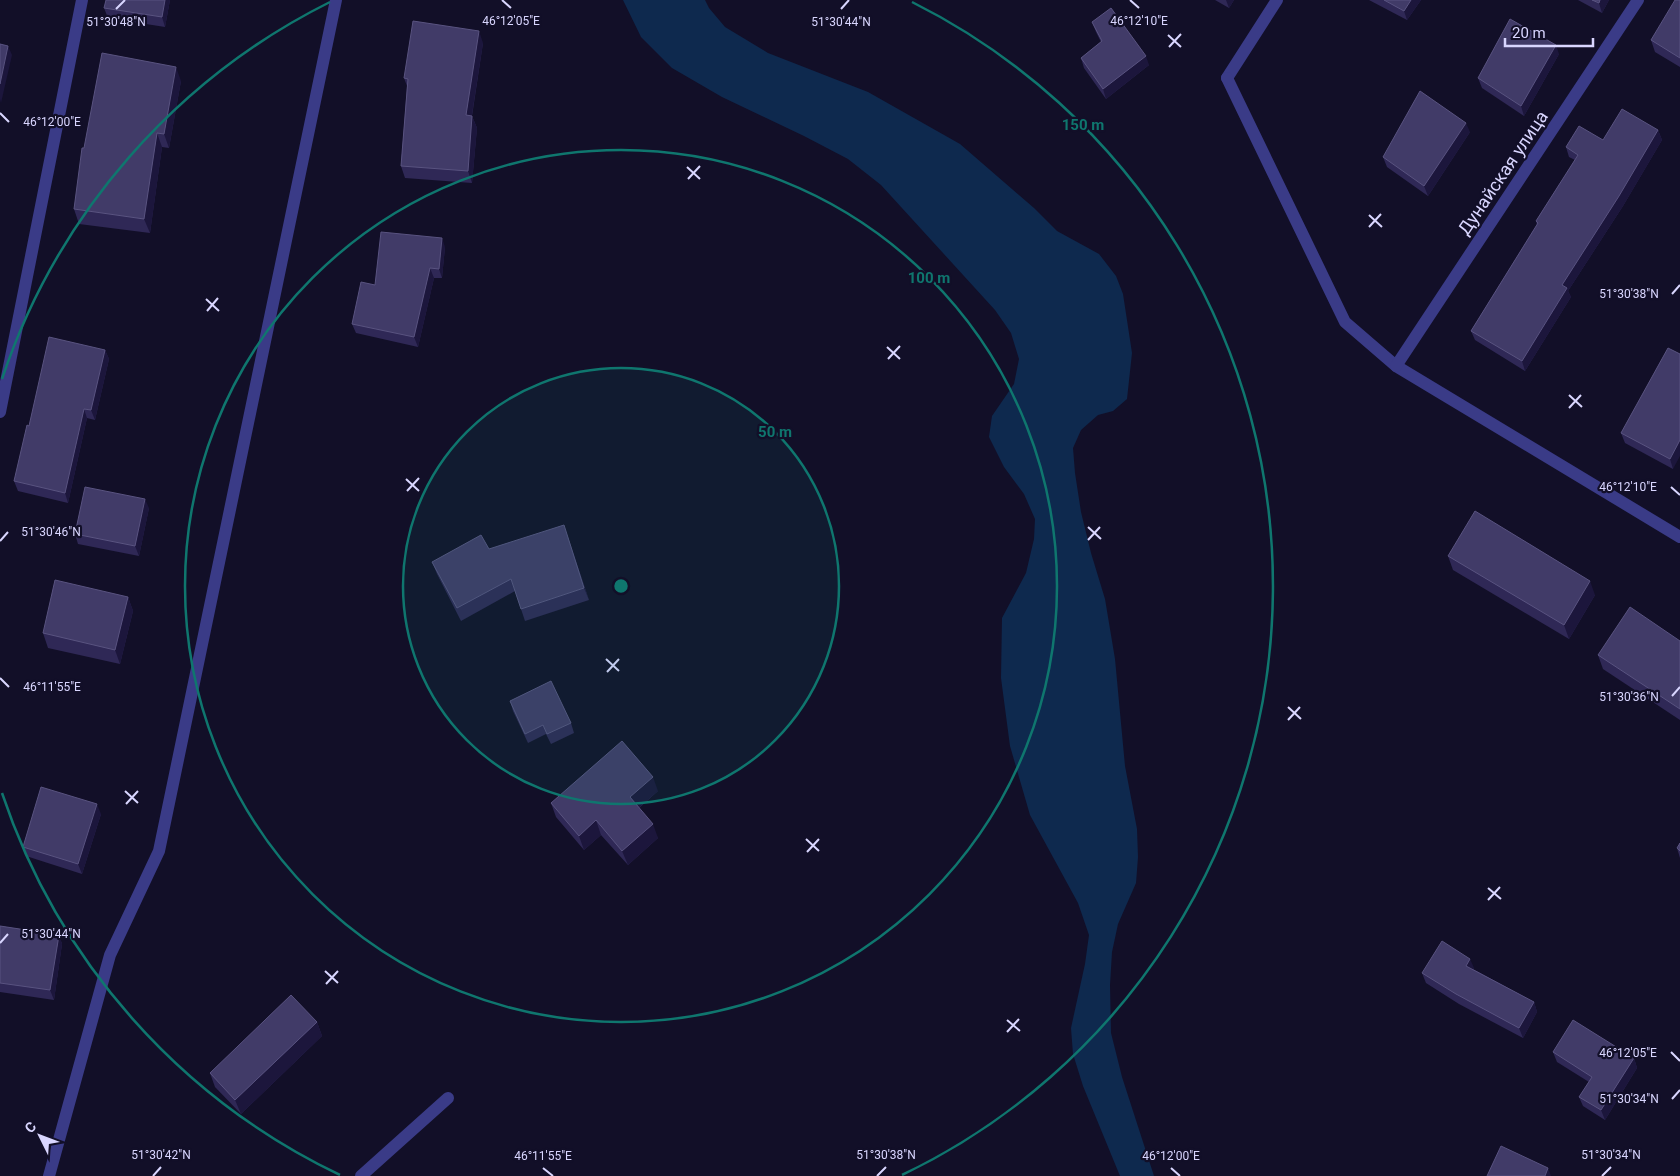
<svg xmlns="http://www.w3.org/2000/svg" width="1680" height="1176" font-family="Roboto,sans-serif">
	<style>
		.water { fill: #0e294e }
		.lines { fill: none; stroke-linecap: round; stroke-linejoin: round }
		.lane { stroke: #3a3b87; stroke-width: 12 }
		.street { stroke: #3a3b87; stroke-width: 12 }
		.wall { fill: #2f2856 }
		.shaded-wall { fill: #1c163c }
		.building { fill: #413b68; stroke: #595380 }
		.ticks { fill: none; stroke: #d9d6ff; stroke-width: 2 }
		.ring { fill: none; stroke: #0f766e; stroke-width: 2.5 }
		.labels { text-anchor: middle; stroke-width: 4.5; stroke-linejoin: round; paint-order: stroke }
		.street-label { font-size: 18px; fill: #d9d6ff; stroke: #120f28 }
		.ticks-label { font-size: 12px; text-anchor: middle; fill: #d9d6ff; stroke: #120f28; stroke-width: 4.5; stroke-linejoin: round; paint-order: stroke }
		.centre { fill: #0f766e; stroke: #120f28; stroke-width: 2.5 }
		.ring-label { font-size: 15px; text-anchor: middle; font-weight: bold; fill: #0f766e; stroke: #120f28; stroke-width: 4.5; stroke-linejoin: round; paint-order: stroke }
	</style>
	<rect width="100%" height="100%" fill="#120f28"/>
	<polygon class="water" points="623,0 705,0 709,8 725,27 768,53 868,92 960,144 1034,208 1057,231 1099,254 1116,276 1123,294 1132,353 1127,399 1113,411 1098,415 1081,430 1073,448 1075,473 1081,512 1091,553 1105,599 1115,659 1125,766 1137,829 1138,857 1136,883 1118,924 1112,952 1110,985 1111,1033 1122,1077 1154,1176 1120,1176 1083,1086 1073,1054 1071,1028 1085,964 1089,935 1078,903 1030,815 1010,746 1001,678 1002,618 1026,573 1034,539 1035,519 1024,494 1004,467 989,437 992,416 1014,384 1019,359 1011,333 995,310 881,185 848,159 804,136 722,97 672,68 641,37"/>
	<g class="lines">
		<g class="lane">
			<polyline points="1227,78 1277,0"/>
			<polyline points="0,412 82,0"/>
			<polyline points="49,1176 110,955 159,851 336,0"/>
			<polyline points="361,1176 448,1098"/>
		</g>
		<g class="street">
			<polyline points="1227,78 1345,322 1396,366 1680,537"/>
			<polyline points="1396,366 1638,0"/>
		</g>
	</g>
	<g class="wall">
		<polygon points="170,0 165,27 108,18 104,8"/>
		<polygon points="1215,0 1234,0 1229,8"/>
		<polygon points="1369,0 1421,0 1407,20"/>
		<polygon points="1578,0 1609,0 1602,13"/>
		<polygon points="1680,0 1680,67 1655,52 1651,40"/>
		<polygon points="1092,22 1149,65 1106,99 1084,68 1081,58 1101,42 1096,32"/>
		<polygon points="483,43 472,116 477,128 472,183 405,178 401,166 407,86 404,78"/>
		<polygon points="1559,54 1524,116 1482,88 1478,78"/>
		<polygon points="181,81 169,148 162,147 150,233 79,224 74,209 84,148"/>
		<polygon points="1658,130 1662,140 1623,206 1568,291 1571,297 1525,371 1475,340 1471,331 1537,225 1536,221 1575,160 1569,157 1566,147"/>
		<polygon points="1470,132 1428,196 1387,167 1383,157"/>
		<polygon points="445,247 442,278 434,278 418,347 356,333 352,324 375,285"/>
		<polygon points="105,350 109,359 95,420 87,418 68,503 18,491 14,481"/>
		<polygon points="1680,354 1673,469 1625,443 1621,433"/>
		<polygon points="149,508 139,556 78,544 75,534"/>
		<polygon points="568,537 589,600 525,621 515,591 461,621 437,574 432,562 489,549"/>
		<polygon points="1448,556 1595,595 1569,639 1453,570"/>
		<polygon points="128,597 133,611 120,664 48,648 43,633"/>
		<polygon points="1680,641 1680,720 1603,669 1598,655"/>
		<polygon points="510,701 571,723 574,733 551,744 546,734 528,743 513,711"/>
		<polygon points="658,791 639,808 658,838 628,865 601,835 584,850 556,817 551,803"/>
		<polygon points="101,814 82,874 26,856 23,847"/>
		<polygon points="1680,843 1680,858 1677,848"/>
		<polygon points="0,926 59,935 62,944 54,1000 0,992"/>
		<polygon points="1474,968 1473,969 1534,1002 1537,1012 1523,1038 1459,1004 1426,983 1422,973"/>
		<polygon points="317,1022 322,1036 241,1114 215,1087 210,1073"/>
		<polygon points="1553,1052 1634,1058 1637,1068 1605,1120 1583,1106 1579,1097 1589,1082 1557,1062"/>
	</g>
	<g class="shaded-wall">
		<polygon points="165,0 170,0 165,27 162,17"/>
		<polygon points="1226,0 1234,0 1229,8"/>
		<polygon points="1411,0 1421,0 1407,20 1404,11"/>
		<polygon points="1600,0 1609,0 1602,13 1599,3"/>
		<polygon points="479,31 483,43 470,127 466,115"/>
		<polygon points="1556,45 1559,54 1524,116 1521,106"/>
		<polygon points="8,46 12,55 1,103 0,99 0,84"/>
		<polygon points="1146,56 1149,65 1106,99 1103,89"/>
		<polygon points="176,67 181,81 169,148 164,134"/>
		<polygon points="472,116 477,128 472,183 468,171"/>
		<polygon points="1466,123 1470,132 1428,196 1424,186"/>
		<polygon points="1658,130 1662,140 1623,206 1568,291 1571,297 1525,371 1522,361 1562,285"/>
		<polygon points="157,133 162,147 150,233 144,219"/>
		<polygon points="442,238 445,247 442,278 439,269"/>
		<polygon points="430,268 434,278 418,347 414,337"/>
		<polygon points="105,350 109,359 95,420 91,410"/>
		<polygon points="84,409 87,418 68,503 65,493"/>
		<polygon points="1680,440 1680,456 1673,469 1670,459"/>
		<polygon points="145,499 149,508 139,556 135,546"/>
		<polygon points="564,525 589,600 584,588"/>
		<polygon points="1590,581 1595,595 1569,639 1564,625"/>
		<polygon points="128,597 133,611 120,664 115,650"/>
		<polygon points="653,777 658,791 635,811 630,797"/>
		<polygon points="97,804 101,814 82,874 78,864"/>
		<polygon points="596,820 601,835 584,850 579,836"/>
		<polygon points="653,824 658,838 628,865 622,851"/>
		<polygon points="59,935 62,944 54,1000 50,990"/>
		<polygon points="1470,959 1474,968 1469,975 1466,966"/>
		<polygon points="1534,1002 1537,1012 1523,1038 1519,1028"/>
		<polygon points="317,1022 322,1036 241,1114 235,1100"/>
		<polygon points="1634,1058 1637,1068 1605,1120 1601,1110"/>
		<polygon points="1548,1168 1551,1176 1545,1176"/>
	</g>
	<g class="building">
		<polygon points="106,0 165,0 162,17 104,8"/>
		<polygon points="1384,0 1411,0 1404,11"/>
		<polygon points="1592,0 1600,0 1599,3"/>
		<polygon points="1675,0 1680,0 1680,58 1651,40"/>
		<polygon points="1111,8 1146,56 1103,89 1081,58 1102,41 1092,22"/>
		<polygon points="1510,19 1556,45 1521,106 1478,78"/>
		<polygon points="413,21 479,31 466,115 472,116 468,171 401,166 408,79 404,78"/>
		<polygon points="0,44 8,46 0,84"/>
		<polygon points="102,53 176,67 164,134 157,133 144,219 74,209 82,148 84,148"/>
		<polygon points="1420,91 1466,123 1424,186 1383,157"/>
		<polygon points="1622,109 1658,130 1619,196 1562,285 1567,288 1522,361 1471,331 1538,223 1536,221 1578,155 1566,147 1579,126 1603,140"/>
		<polygon points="381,232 442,238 439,269 430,268 414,337 352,324 361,282 375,285"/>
		<polygon points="49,337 105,350 91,410 84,409 65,493 14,481 27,425 29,426"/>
		<polygon points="1668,348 1680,354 1680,440 1670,459 1621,433"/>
		<polygon points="85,487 145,499 135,546 75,534"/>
		<polygon points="1475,511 1590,581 1564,625 1448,556"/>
		<polygon points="564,525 584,588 521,609 511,579 457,608 432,562 481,535 489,549"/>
		<polygon points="55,580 128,597 115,650 43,633"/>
		<polygon points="1630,607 1680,641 1680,709 1598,655"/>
		<polygon points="551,681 571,723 547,734 543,725 525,734 510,701"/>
		<polygon points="622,741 653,777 630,797 653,824 622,851 596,820 579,836 551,803"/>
		<polygon points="41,787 97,804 78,864 23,847"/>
		<polygon points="1680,843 1680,851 1677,848"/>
		<polygon points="0,926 59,935 50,990 0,983"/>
		<polygon points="1442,941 1470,959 1466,966 1534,1002 1519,1028 1456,994 1422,973"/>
		<polygon points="291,995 317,1022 235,1100 210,1073"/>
		<polygon points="1573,1020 1634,1058 1601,1110 1579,1097 1592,1077 1553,1052"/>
		<polygon points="1501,1146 1548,1168 1545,1176 1487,1176"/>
	</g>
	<path class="ticks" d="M502 0 511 8M1130 0 1139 8M116 9 125 0M841 9 849 0M1168 35 1181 47M1169 47 1181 34M0 113 9 122M687 167 700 179M688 179 700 166M1369 215 1382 227M1369 227 1381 214M1672 294 1680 285M206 299 219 311M207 311 218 298M887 347 900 359M888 359 900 346M1569 395 1582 407M1569 408 1581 395M406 479 419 491M1671 487 1680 495M407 491 419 478M1088 527 1101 539M1088 540 1100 527M0 541 8 532M606 659 619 671M607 672 619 659M0 678 9 687M1672 696 1680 687M1288 707 1301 719M1288 720 1300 707M125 791 138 803M126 804 138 791M806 839 819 851M807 852 819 839M1488 888 1501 899M1488 900 1500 887M0 943 8 934M325 971 338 983M326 984 338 971M1007 1020 1020 1031M1007 1032 1019 1019M1671 1052 1680 1061M1672 1099 1680 1090M543 1168 553 1176M1171 1168 1180 1176M153 1176 161 1167M877 1176 886 1167M1602 1176 1611 1167"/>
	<circle cx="621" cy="586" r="218" fill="#0f766e" fill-opacity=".12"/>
	<g class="ring">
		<circle cx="621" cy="586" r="218"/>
		<circle cx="621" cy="586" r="436"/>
		<path d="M340 1175A653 653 0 0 1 2 793M2 379A653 653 0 0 1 330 2M912 2A653 653 0 0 1 902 1175"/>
	</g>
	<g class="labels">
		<g class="street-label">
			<text transform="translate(1503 173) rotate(-56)" y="6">Дунайская улица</text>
		</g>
	</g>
	<g class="ticks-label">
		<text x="511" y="25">46°12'05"E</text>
		<text x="1139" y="25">46°12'10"E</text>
		<text x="116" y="26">51°30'48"N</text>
		<text x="841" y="26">51°30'44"N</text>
		<text x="52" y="126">46°12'00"E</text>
		<text x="1629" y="298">51°30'38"N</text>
		<text x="1628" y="491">46°12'10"E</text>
		<text x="51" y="536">51°30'46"N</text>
		<text x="52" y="691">46°11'55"E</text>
		<text x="1629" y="701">51°30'36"N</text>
		<text x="51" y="938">51°30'44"N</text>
		<text x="1628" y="1057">46°12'05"E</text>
		<text x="1629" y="1103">51°30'34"N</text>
		<text x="161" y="1159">51°30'42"N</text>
		<text x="886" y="1159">51°30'38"N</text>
		<text x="1611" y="1159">51°30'34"N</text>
		<text x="543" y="1160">46°11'55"E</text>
		<text x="1171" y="1160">46°12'00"E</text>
	</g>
	<circle cx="621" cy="586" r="8" class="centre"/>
	<g class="ring-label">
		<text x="1083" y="130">150 m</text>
		<text x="929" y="283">100 m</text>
		<text x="775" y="437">50 m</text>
	</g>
	<g transform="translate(40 1136) rotate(312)" stroke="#120f28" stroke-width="4" paint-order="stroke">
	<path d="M0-4L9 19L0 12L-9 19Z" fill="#d9d6ff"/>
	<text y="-8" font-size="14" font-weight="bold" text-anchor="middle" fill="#d9d6ff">С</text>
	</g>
	<path d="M1505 38v8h88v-8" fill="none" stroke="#d9d6ff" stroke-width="2.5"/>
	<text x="1512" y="38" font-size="15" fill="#d9d6ff" stroke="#120f28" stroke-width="4" paint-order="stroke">20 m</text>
</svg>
